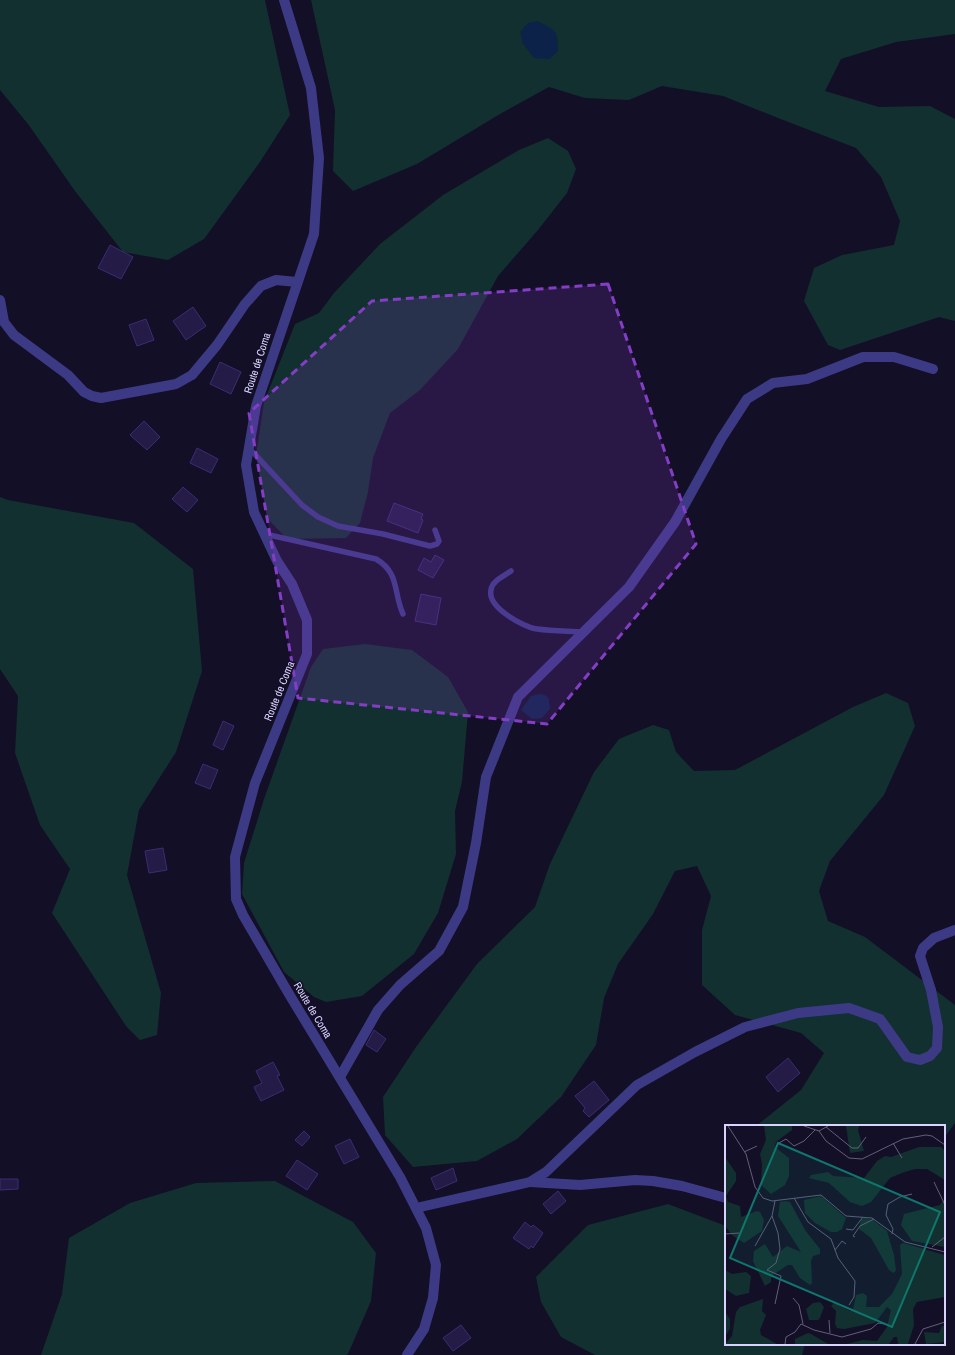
<svg xmlns="http://www.w3.org/2000/svg" width="955" height="1355" font-family="'Archivo Narrow',sans-serif">
	<style>
		.green { fill: #12302f }
		.water { fill: #0c2248 }
		.building { fill: #241b47; stroke: #3b2d73 }
		.lines { fill: none; stroke-linecap: round; stroke-linejoin: round }
		.service { stroke: #3d3a85; stroke-width: 5.5 }
		.minor { stroke: #3d3a85; stroke-width: 10 }
		.marked { fill: #843dc5; fill-opacity: 0.2; stroke: #843dc5; stroke-width: 3; stroke-dasharray: 8 5; stroke-linejoin: round }
		.labels { text-anchor: middle; stroke-width: 3; stroke-linejoin: round; paint-order: stroke }
		.street-label { font-size: 11px; fill: #d9d4ff; stroke: #130f26 }
		.inset-road { fill: none; stroke: #625e7d; stroke-width: 1 }
		.view { fill: #0f766e; fill-opacity: 0.15; stroke: #0f766e; stroke-width: 2 }
		.inset-edge { fill: none; stroke: #d9d4ff; stroke-width: 2 }
	</style>
	<rect width="100%" height="100%" fill="#130f26"/>
	<g class="green">
		<polygon points="0,0 265,0 290,115 260,162 204,239 168,260 123,252 75,191 28,124 0,90"/>
		<polygon points="311,0 955,0 955,34 896,42 841,59 825,91 879,107 930,106 955,119 955,321 939,317 840,350 828,345 804,301 814,268 842,255 894,245 900,221 881,177 856,148 778,118 723,96 662,86 629,100 585,98 549,87 500,114 417,164 353,191 333,171 335,110"/>
		<polygon points="548,138 568,151 576,169 567,193 538,230 498,276 458,349 420,390 390,413 373,458 368,492 360,523 346,538 287,539 267,518 256,456 264,402 295,324 319,313 334,293 380,244 443,195 519,150"/>
		<polygon points="0,497 8,500 134,523 193,569 202,671 176,752 139,810 127,875 161,993 157,1035 140,1040 126,1026 52,913 70,869 40,825 15,753 18,696 0,669"/>
		<polygon points="365,644 412,650 448,677 468,712 462,782 455,811 456,854 438,913 414,954 362,996 326,1002 314,997 284,972 242,894 244,863 264,799 311,667 323,649"/>
		<polygon points="886,693 908,703 915,726 884,795 830,861 819,891 828,921 865,937 955,1005 955,1123 944,1138 944,1126 756,1126 801,1090 824,1053 801,1033 735,1015 702,985 702,930 711,896 697,866 675,871 653,914 618,964 604,998 596,1045 561,1097 517,1139 477,1161 413,1167 385,1135 383,1097 416,1047 477,964 535,907 550,864 594,772 619,739 653,725 669,730 676,752 694,771 735,770 853,707"/>
		<polygon points="275,1181 353,1222 376,1253 371,1301 348,1354 346,1355 41,1355 62,1294 69,1238 130,1203 196,1183"/>
		<polygon points="668,1204 726,1226 726,1344 805,1344 802,1355 595,1355 561,1337 541,1302 536,1277 588,1225"/>
	</g>
	<g class="water">
		<path d="M537 21C555 30 558 29 558 51L550 59 534 58 523 44 520 32 528 23Z"/>
		<path d="M539 694C550 695 549 699 550 709L542 718 532 719 521 710 531 696Z"/>
	</g>
	<g class="building">
		<polygon points="110,245 133,257 121,279 98,268"/>
		<polygon points="193,307 206,326 186,340 173,321"/>
		<polygon points="146,319 154,340 137,346 129,325"/>
		<polygon points="220,362 241,372 231,394 210,384"/>
		<polygon points="144,421 160,437 147,450 130,435"/>
		<polygon points="197,448 218,459 211,473 190,463"/>
		<polygon points="183,487 198,500 187,512 172,499"/>
		<polygon points="394,503 423,514 421,519 423,520 418,533 387,521"/>
		<polygon points="435,555 444,560 433,578 418,570 424,558 431,562"/>
		<polygon points="421,594 441,598 436,625 415,621"/>
		<polygon points="223,721 234,726 223,750 213,745"/>
		<polygon points="203,764 218,770 210,789 195,783"/>
		<polygon points="163,848 167,870 149,873 145,851"/>
		<polygon points="374,1030 386,1039 377,1052 366,1045"/>
		<polygon points="788,1058 800,1073 778,1092 766,1077"/>
		<polygon points="273,1062 280,1075 277,1076 284,1090 261,1101 254,1087 262,1083 256,1071"/>
		<polygon points="594,1081 609,1100 589,1117 583,1111 585,1108 575,1096"/>
		<polygon points="304,1131 310,1137 302,1146 295,1140"/>
		<polygon points="350,1139 359,1157 344,1164 335,1146"/>
		<polygon points="297,1160 318,1174 307,1190 286,1176"/>
		<polygon points="453,1168 457,1181 436,1190 431,1178"/>
		<polygon points="0,1179 18,1179 18,1189 0,1190"/>
		<polygon points="558,1191 566,1201 551,1214 543,1204"/>
		<polygon points="525,1222 531,1227 533,1225 543,1233 533,1248 531,1246 529,1249 513,1238"/>
		<polygon points="461,1325 471,1338 453,1351 443,1338"/>
	</g>
	<g class="lines">
		<g class="service">
			<polyline points="249,448 302,505 318,517 338,526 383,534 430,546 437,544 439,541 435,530"/>
			<path d="M265 534 376 559C400 573 393 592 403 614"/>
			<path d="M511 571C504 576 492 581 491 590 487 607 523 627 537 629 552 631 568 631 583 632"/>
		</g>
		<g class="minor">
			<polyline points="284,0 311,88 319,158 314,234 256,406 246,465 254,512 277,561 292,584 307,620 307,654 255,783 235,857 236,899 243,915 289,994 400,1177 426,1228 436,1265 433,1298 424,1329 407,1355"/>
			<polyline points="0,300 4,322 14,335 68,375 84,392 92,396 101,398 176,384 192,375 217,345 245,304 261,286 276,280 297,282"/>
			<polyline points="340,1077 378,1010 400,985 439,951 463,907 476,843 486,777 518,697 629,587 675,522 721,439 747,399 773,383 807,379 863,357 894,357 933,369"/>
			<polyline points="530,1182 580,1185 635,1180 653,1181 682,1186 726,1198"/>
			<polyline points="416,1208 530,1182 546,1172 637,1085 695,1052 745,1027 798,1013 849,1008 880,1019 907,1057 920,1060 930,1056 937,1048 938,1027 931,990 920,956 923,948 934,938 955,930"/>
		</g>
	</g>
	<path class="marked" d="M608 284 696 544 547 724 298 698 249 413 372 301Z"/>
	<g class="labels">
		<g class="street-label">
			<text transform="translate(257 363) rotate(-72)" y="4">Route de Coma</text>
			<text transform="translate(279 691) rotate(-68)" y="4">Route de Coma</text>
			<text transform="translate(313 1010) rotate(59)" y="4">Route de Coma</text>
		</g>
	</g>
	<g transform="translate(725 1125)">
		<rect width="220" height="220" fill="#130f26"/>
		<path d="M39 1H67V5L51 17 50 22 64 33V51L60 60 46 69 36 60 37 39 35 29 41 15ZM121 1H134L133 5 139 26 125 28ZM194 22H216L220 26V55L202 44H190L177 48 165 53 146 77 137 81 125 77 104 58 84 53 86 50 103 47 108 51 139 53 152 36 160 31 166 32ZM0 32 11 48V56L1 71 3 77 15 81 16 92 32 86 35 87 39 95 37 106 19 118 7 110 0 101ZM96 71 121 93 117 104 112 107H106L90 98 80 88 79 75ZM220 73V122L187 116 176 100 179 89 215 80ZM60 76 65 77 80 105 95 124V129L88 131 86 136 87 158 85 160 75 153 67 140H63L46 151V157L40 161 28 136 29 126 40 119 48 132 62 121 76 127 53 91 55 77ZM140 93 148 95 162 106 169 130 171 146 168 148 164 145 146 113 134 104 136 94ZM178 118 220 130V172L192 177 188 184 189 200 183 219H173L172 212H169L164 219H122L138 215 152 216 162 202 166 185 162 182 150 198 119 204 112 203 110 199 111 186 106 181 109 178 125 186 128 185 131 170 138 168 142 171 141 182H154L167 169 177 149 175 120ZM0 145 7 149 21 147 26 151 24 168 11 171 0 164ZM38 174 37 186 41 190 35 205 36 210 52 219H0L7 211 11 187 15 182ZM95 177 99 182 95 193 93 195H84L81 184 88 178ZM0 187 5 194V204L0 211ZM217 201H220V217L201 219 199 207 214 208ZM83 208 86 209 103 219H70V214Z" fill="#12302f"/>
		<path class="inset-road" d="M3 1 21 29 30 62 38 73 47 76 96 70 121 91 147 93 180 117 220 127M79 1 94 6 103 1M101 2 127 23H133L141 12M94 6 101 16 124 33 137 34 178 14 201 10 207 11 220 20M168 18 177 33M52 19 61 14 69 21 79 16 90 5M19 27 32 21M209 57 220 80M69 73 83 97 106 114 113 133 130 156 129 172 124 180M50 76 47 91 53 108 55 124 51 138 42 145 56 151 50 179M121 104 128 105 138 92M0 109 14 108M167 109 168 104 161 90 163 79 175 72 187 69M130 112 128 111 135 101 149 94M30 121 47 91M207 122 220 112M110 125 117 116 121 119M68 173 74 180 78 199M104 195 105 208M60 219 61 212 70 207 76 199 89 205 117 212 146 204 153 198 160 199M190 219 198 204 220 197"/>
		<path class="view" d="M53 18 215 87 167 202 5 133Z"/>
		<rect width="220" height="220" class="inset-edge"/>
	</g>
</svg>
